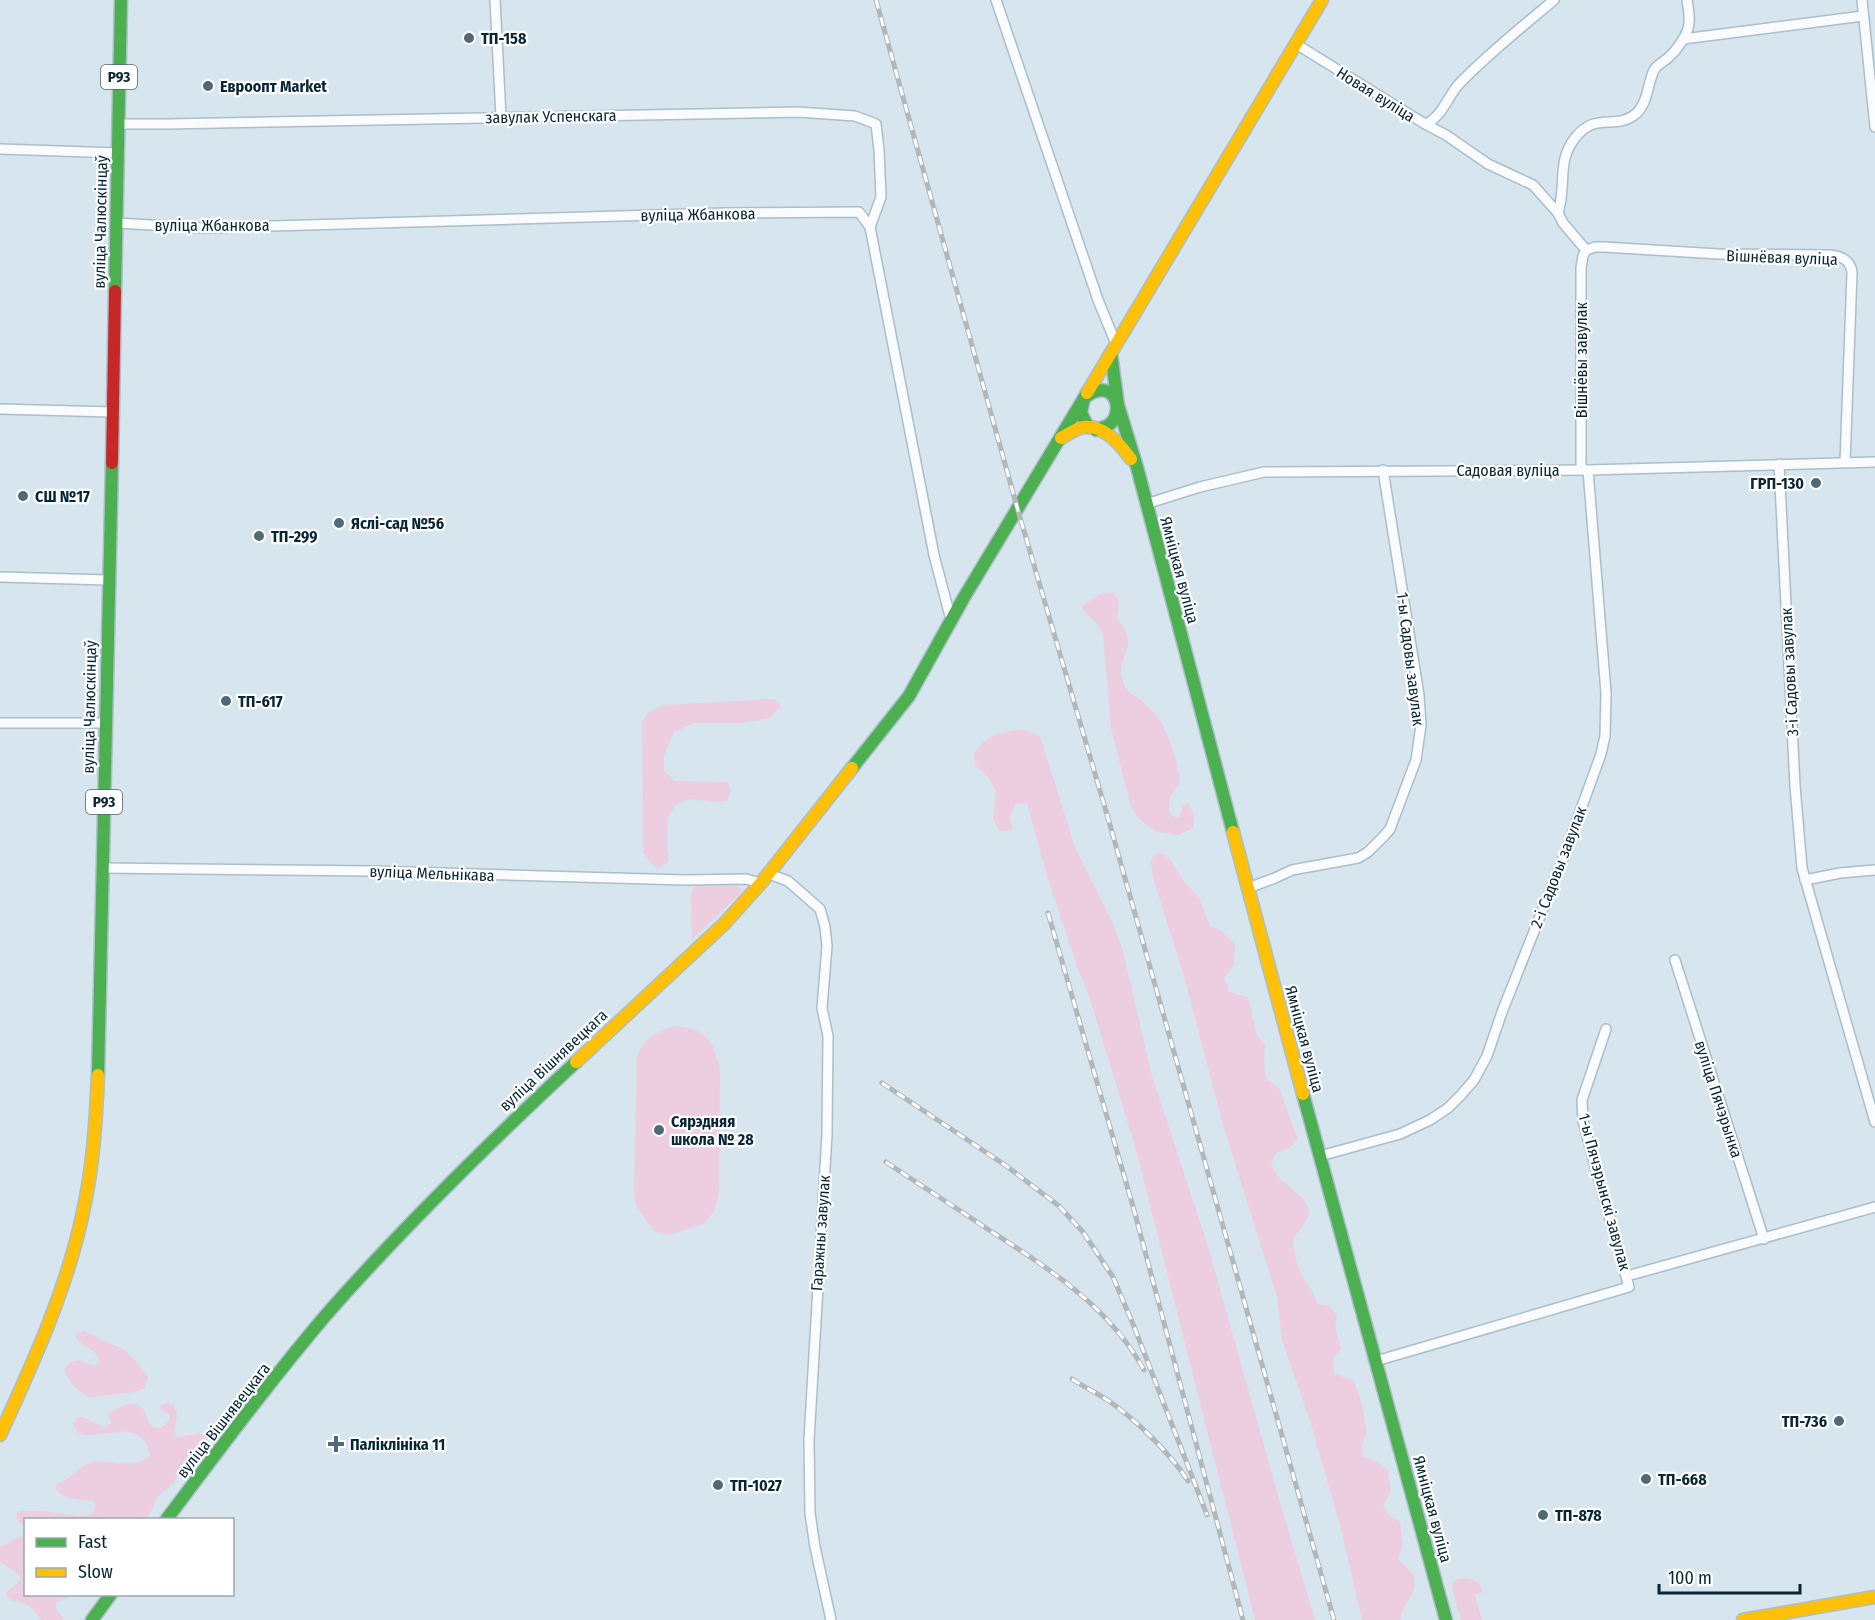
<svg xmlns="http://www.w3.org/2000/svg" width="1875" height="1620" font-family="'Fira Sans Condensed',sans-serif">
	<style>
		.green { fill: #edcee0 }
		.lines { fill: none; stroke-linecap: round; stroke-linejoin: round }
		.street-casing { stroke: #aabecb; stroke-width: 12 }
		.fast-casing { stroke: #aabecb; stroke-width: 15 }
		.slow-casing { stroke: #aabecb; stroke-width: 15 }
		.jam-casing { stroke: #aabecb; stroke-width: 15 }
		.street { stroke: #f9fbfc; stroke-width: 9 }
		.fast { stroke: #4caf50; stroke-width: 12 }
		.slow { stroke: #ffc107; stroke-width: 12 }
		.jam { stroke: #c62828; stroke-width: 12 }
		.rail-casing { stroke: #b1b8bb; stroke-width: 5 }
		.rail { stroke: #fff; stroke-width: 3; stroke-dasharray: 9; stroke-linecap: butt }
		.poi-dot { fill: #4f6976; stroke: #fff; stroke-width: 2 }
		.labels { text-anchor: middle; stroke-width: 4.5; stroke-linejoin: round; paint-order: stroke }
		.shield { fill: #fff; stroke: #516772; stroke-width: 1.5 }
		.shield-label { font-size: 15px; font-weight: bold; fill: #072636 }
		.poi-label { font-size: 16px; font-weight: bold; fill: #072636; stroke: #fff; text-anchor: start }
		.street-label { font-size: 16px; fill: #072636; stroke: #fff }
	</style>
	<rect width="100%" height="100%" fill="#d6e5ee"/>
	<g class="green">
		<path d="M1103 593H1113L1119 601 1117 618C1121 624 1127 631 1128 638 1130 657 1114 662 1125 687 1129 695 1136 695 1142 701 1147 706 1153 712 1158 718 1169 733 1179 764 1180 783 1171 794 1166 800 1171 815L1177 818 1181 815 1182 808 1188 803 1194 816 1193 828 1179 835 1155 831 1140 820 1131 807 1111 728 1103 634C1097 620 1089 619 1082 608L1087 602Z"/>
		<polygon points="774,699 781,706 770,718 742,723 694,723 674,732 664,755 664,771 675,781 728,782 731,790 727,801 715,802 691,799 676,804 668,817 667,844 669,861 658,869 649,861 643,852 642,722 647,713 664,705"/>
		<path d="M1021 729 1040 736 1075 847 1115 928 1123 951 1152 1076 1207 1243 1278 1495 1315 1620H1255L1135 1146 1089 996 1077 966 1047 876 1027 803 1016 804 1010 817 1012 830 999 831 993 818 996 792 989 778 977 767 973 755C989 734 995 734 1021 729Z"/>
		<path d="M1161 853 1170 859 1183 880 1199 898 1210 926 1223 932 1235 945 1234 965 1224 978 1229 992 1248 997 1257 1036 1265 1044 1264 1062 1266 1078 1279 1088 1298 1139 1289 1148 1276 1153 1271 1164C1274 1170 1277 1176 1282 1180 1306 1202 1322 1207 1293 1238 1294 1249 1295 1262 1301 1273 1307 1284 1313 1291 1318 1304L1330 1306 1337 1317C1333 1331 1339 1336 1341 1350L1333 1358 1334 1374 1353 1380 1360 1396 1367 1432 1362 1444 1363 1457 1376 1461 1388 1470 1391 1491 1383 1505 1389 1515 1400 1522 1403 1544 1398 1559 1414 1575C1414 1581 1415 1589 1412 1594 1408 1603 1400 1610 1401 1620H1362L1341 1529 1310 1421 1282 1340 1277 1297 1223 1125 1184 976 1153 878 1151 861 1154 855Z"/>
		<polygon points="696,885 738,886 742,890 740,894 692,939 691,893 693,888"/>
		<path d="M676 1026C706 1029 713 1040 720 1069L719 1192 715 1210 705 1223 668 1235 654 1231 644 1217 636 1206 634 1187 637 1056C644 1037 657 1032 676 1026Z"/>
		<path d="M85 1331C98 1339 110 1343 123 1349 128 1352 146 1372 148 1378L144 1389 128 1393 89 1397 79 1391 70 1381 64 1370 70 1362 79 1360 94 1366 100 1361C96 1351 84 1346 76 1338L77 1333Z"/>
		<path d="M166 1403 174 1405 177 1415 174 1432 177 1437 199 1433 208 1438 209 1445 186 1458 178 1471 174 1483 158 1496 147 1519 26 1520 25 1527 18 1521 16 1514 19 1511H40L81 1516 89 1515 96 1508 94 1501C80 1498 63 1502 55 1487 59 1482 62 1482 67 1479 75 1474 80 1465 90 1463 111 1457 132 1473 150 1455 142 1421 118 1434 91 1435 87 1436 82 1436 78 1432 77 1431 74 1425 73 1424L78 1417C88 1418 95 1424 106 1427L111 1423 108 1414C117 1408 134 1397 143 1409 149 1418 146 1429 161 1428L169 1420V1414L163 1412 160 1407Z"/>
		<path d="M25 1534 26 1594 74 1595 56 1602V1609L64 1620H41C33 1605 26 1604 11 1600L6 1594 10 1588 15 1586 21 1579 16 1572 0 1562V1547Z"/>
		<path d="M1465 1578C1475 1579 1480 1581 1483 1592L1475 1595 1482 1620H1461L1452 1589 1453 1582 1458 1579Z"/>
	</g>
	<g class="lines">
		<g class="street-casing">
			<g id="street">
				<polyline points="495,0 501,117"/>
				<polyline points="996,0 1098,300 1116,344"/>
				<polyline points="1862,0 1875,127"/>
				<polyline points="1683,39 1863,16"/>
				<path d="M1296 44 1425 124C1442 118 1448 95 1460 83 1489 53 1522 27 1554 0"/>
				<polyline points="118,124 168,124 798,112 855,116 876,124 879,150 881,197 870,227"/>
				<polyline points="1425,124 1446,135 1488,164 1533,185 1558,213 1563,223 1586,250"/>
				<polyline points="0,149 118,153"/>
				<path d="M1558 213C1567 186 1556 162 1575 138 1595 112 1614 129 1633 116 1648 106 1647 85 1654 70 1657 65 1663 62 1668 58 1677 50 1688 35 1689 23 1690 16 1688 7 1687 0"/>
				<polyline points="117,223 203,228 725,213 859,212 870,227 934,555 951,620"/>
				<path d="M1586 250 1595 247H1604L1718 254 1829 255C1842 256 1851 260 1852 273L1845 462"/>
				<polyline points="0,409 112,412"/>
				<polyline points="1779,464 1795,786 1802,868 1875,1122"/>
				<polyline points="1581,470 1581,268 1583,256 1586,250"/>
				<polyline points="1146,504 1200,487 1264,472 1588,470 1875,462"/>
				<polyline points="0,577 108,580"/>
				<polyline points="0,723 107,723"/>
				<polyline points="103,868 372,871 685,880 746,879 761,883"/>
				<polyline points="769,874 788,881 820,909 825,927 827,946 822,1008 828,1036 827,1134 809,1440 810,1513 815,1547 831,1620"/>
				<polyline points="1805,880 1840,873 1875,870"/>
				<polyline points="1248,888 1275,878 1292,870 1358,858 1368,852 1384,836 1390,829 1416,760 1421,725 1419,695 1383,470"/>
				<polyline points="1675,960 1764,1239"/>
				<polyline points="1320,1156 1400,1134 1430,1120 1448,1108 1461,1095 1474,1080 1487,1056 1502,1012 1564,856 1601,754 1605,736 1606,693 1588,470"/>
				<polyline points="1627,1276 1875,1207"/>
				<polyline points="1376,1361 1629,1287 1597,1173 1583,1121 1582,1100 1606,1029"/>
			</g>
		</g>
		<g class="fast-casing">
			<g id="fast">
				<polyline points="115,291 121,0"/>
				<polyline points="1111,353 1118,405 1137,467 1233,832"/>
				<path d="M1088 427 1081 413 1084 398C1088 395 1092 392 1097 391 1117 386 1123 413 1110 424 1106 427 1101 428 1096 430"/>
				<polyline points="852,768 909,696 963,599 1087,393"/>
				<polyline points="98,1075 112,463"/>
				<polyline points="1303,1094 1446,1620"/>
				<path d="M166 1520C218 1451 270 1381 326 1315 404 1226 489 1143 576 1062"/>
				<polyline points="92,1620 111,1594"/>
			</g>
		</g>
		<g class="slow-casing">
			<g id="slow">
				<polyline points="1087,393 1322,0"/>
				<path d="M1061 438C1068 434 1075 429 1083 427 1103 424 1121 445 1131 459"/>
				<polyline points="1233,832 1303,1094"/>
				<polyline points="576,1062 724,924 761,883 852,768"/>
				<path d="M0 1435C33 1363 67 1289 83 1212 93 1167 96 1121 98 1075"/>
				<polyline points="1743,1620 1875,1597"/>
			</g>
		</g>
		<g class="jam-casing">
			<polyline id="jam" points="112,463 115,291"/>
		</g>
		<use href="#street" class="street"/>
		<use href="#fast" class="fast"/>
		<use href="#slow" class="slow"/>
		<use href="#jam" class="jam"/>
		<g class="rail-casing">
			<g id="rail">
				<polyline points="876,0 1017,507 1110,825 1334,1620"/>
				<polyline points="1048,913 1134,1210 1243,1620"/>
				<polyline points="882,1083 1005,1165 1059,1206 1083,1232 1113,1277 1133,1324 1207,1515"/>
				<path d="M886 1162C920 1185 955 1207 989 1230 1048 1268 1110 1307 1144 1370"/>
				<path d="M1072 1379C1084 1387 1097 1393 1109 1401 1136 1420 1170 1453 1188 1481"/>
			</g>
		</g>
		<use href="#rail" class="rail"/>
	</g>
	<g class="poi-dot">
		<circle cx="469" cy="38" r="6"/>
		<circle cx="208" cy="86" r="6"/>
		<circle cx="1816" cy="483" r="6"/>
		<circle cx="23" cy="496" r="6"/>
		<circle cx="339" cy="523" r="6"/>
		<circle cx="259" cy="536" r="6"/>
		<circle cx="226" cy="701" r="6"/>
		<circle cx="659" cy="1130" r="6"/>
		<circle cx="1839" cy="1421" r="6"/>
		<path d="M333 1435h6v6h6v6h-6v6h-6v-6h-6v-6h6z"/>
		<circle cx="1646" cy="1479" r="6"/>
		<circle cx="718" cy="1485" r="6"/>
		<circle cx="1543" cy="1515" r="6"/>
	</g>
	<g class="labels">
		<g class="shield">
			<rect x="101" y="65" width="36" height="24" rx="4.5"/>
			<rect x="86" y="790" width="36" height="24" rx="4.5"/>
		</g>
		<g class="shield-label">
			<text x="119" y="82">Р93</text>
			<text x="104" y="807">Р93</text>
		</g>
		<g class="poi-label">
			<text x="481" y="44">ТП-158</text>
			<text x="220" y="92">Евроопт Market</text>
			<text x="1804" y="489" text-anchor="end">ГРП-130</text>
			<text x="35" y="502">СШ №17</text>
			<text x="351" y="529">Яслі-сад №56</text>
			<text x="271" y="542">ТП-299</text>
			<text x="238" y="707">ТП-617</text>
			<text x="671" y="1127">Сярэдняя<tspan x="671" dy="18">школа № 28</tspan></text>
			<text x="1827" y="1427" text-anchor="end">ТП-736</text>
			<text x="350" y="1450">Паліклініка 11</text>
			<text x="1658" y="1485">ТП-668</text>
			<text x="730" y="1491">ТП-1027</text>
			<text x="1555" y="1521">ТП-878</text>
		</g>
		<g class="street-label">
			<text transform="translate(1376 94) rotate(32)" y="6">Новая вуліца</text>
			<text transform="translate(551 116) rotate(-1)" y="6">завулак Успенскага</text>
			<text transform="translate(698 214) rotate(-1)" y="6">вуліца Жбанкова</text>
			<text transform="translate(100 222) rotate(-89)" y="6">вуліца Чалюскінцаў</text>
			<text x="212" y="231">вуліца Жбанкова</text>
			<text transform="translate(1782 257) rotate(2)" y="6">Вішнёвая вуліца</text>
			<text transform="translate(1581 360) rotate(-90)" y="6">Вішнёвы завулак</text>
			<text x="1508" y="476">Садовая вуліца</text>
			<text transform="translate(1180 570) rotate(75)" y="6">Ямніцкая вуліца</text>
			<text transform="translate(1411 659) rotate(83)" y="6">1-ы Садовы завулак</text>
			<text transform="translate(1789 672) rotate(-93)" y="6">3-і Садовы завулак</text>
			<text transform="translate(89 707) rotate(-89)" y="6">вуліца Чалюскінцаў</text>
			<text transform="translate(1558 867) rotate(-69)" y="6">2-і Садовы завулак</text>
			<text transform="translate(432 873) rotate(2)" y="6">вуліца Мельнікава</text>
			<text transform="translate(1305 1039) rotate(75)" y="6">Ямніцкая вуліца</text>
			<text transform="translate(553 1060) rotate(-43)" y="6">вуліца Вішнявецкага</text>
			<text transform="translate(1719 1099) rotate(72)" y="6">вуліца Пячэрынка</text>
			<text transform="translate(1605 1192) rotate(75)" y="6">1-ы Пячэрынскі завулак</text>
			<text transform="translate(820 1233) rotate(-86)" y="6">Гаражны завулак</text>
			<text transform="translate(223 1420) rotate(-52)" y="6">вуліца Вішнявецкага</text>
			<text transform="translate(1433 1509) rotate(75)" y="6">Ямніцкая вуліца</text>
		</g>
	</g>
	<rect x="24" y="1518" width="210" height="78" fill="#ffffff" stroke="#9ca8af" stroke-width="1.5"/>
	<rect x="36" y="1538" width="30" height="9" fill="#4caf50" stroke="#9ca8af" stroke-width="1.5"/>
	<text x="78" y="1548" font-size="18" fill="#072636">Fast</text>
	<rect x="36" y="1568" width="30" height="9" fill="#ffc107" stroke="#9ca8af" stroke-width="1.5"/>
	<text x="78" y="1578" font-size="18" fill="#072636">Slow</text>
	<path d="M1659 1584v9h141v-9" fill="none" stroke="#072636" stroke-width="3"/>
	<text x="1668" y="1584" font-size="18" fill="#072636" stroke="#ffffff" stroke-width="4.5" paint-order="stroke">100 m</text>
</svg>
